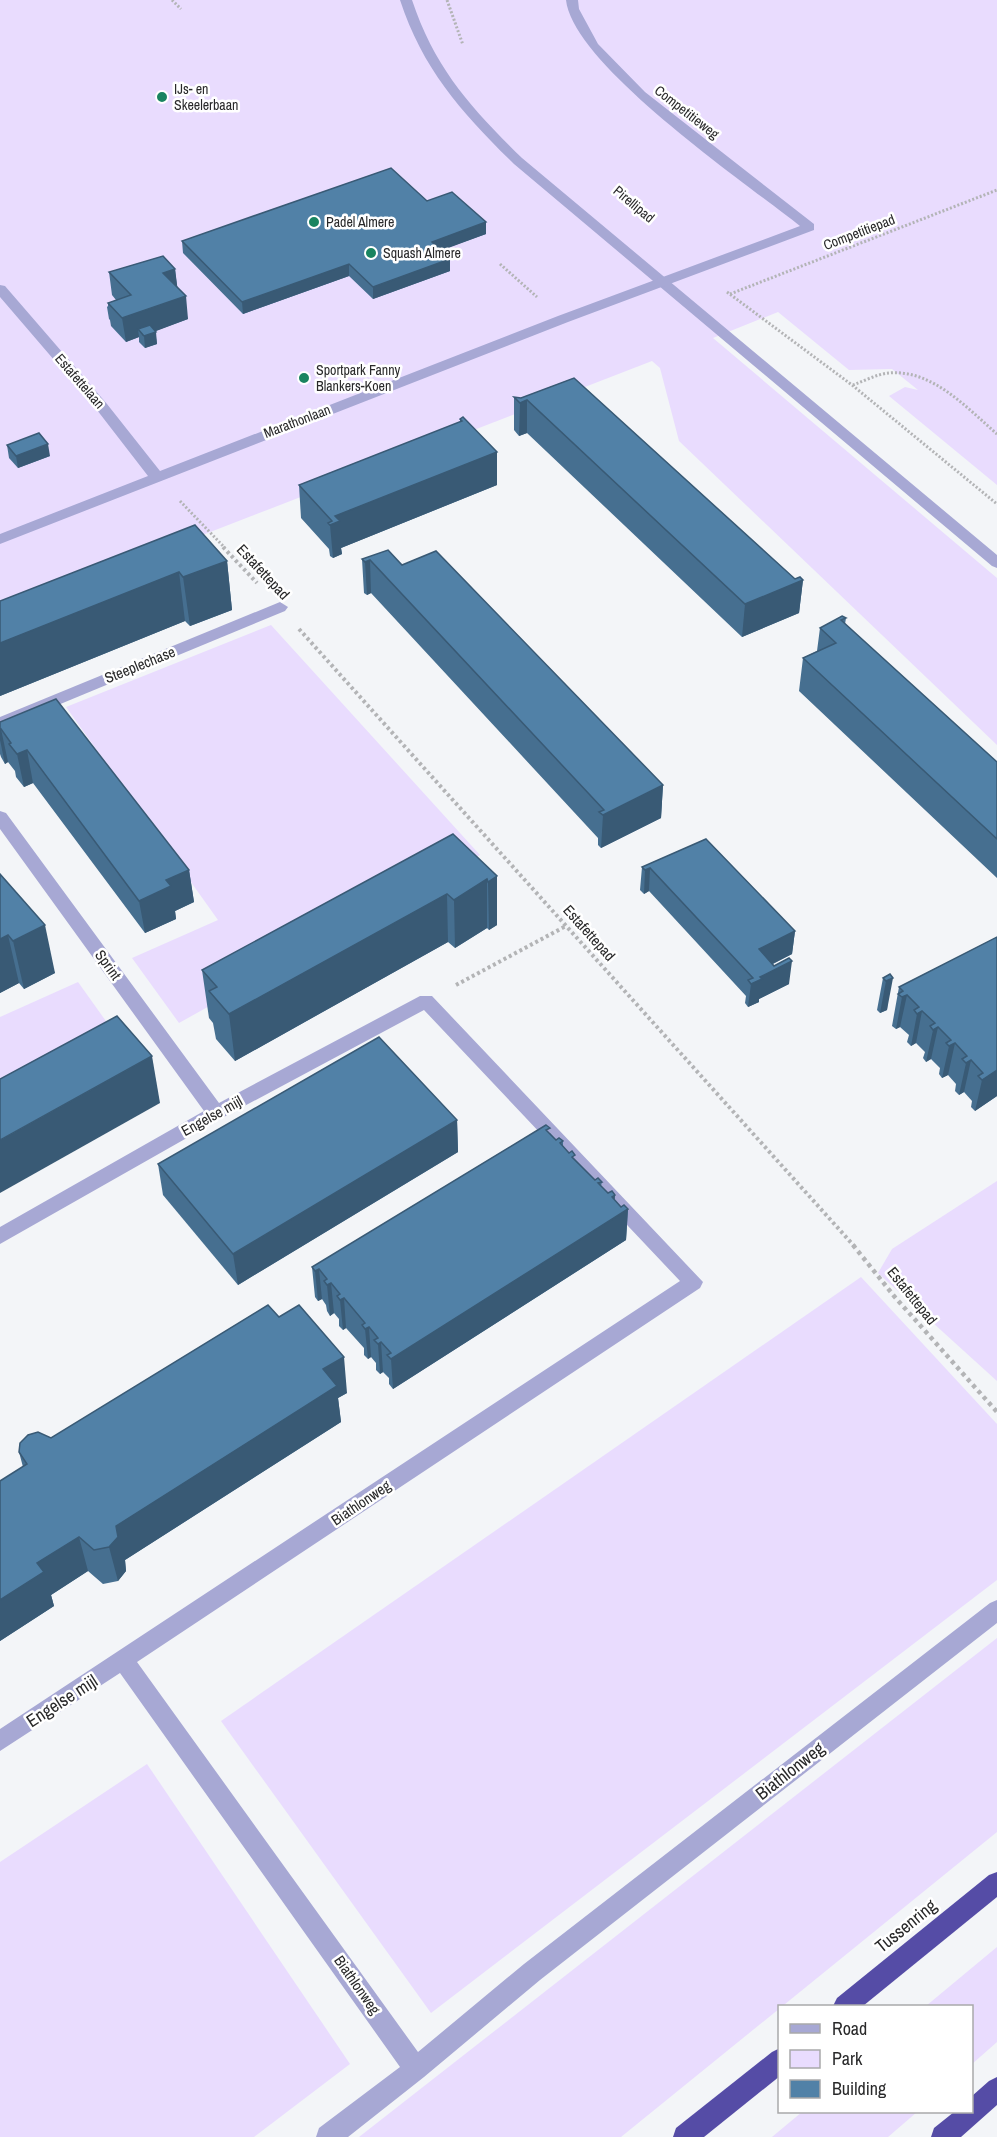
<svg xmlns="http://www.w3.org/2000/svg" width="997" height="2137" font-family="'Archivo Narrow',sans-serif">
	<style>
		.green { fill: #e9dcfe }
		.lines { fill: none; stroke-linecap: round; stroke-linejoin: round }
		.path-far2 { stroke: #b3b4b6; stroke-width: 3; stroke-dasharray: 2 2; stroke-linecap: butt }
		.path-far1 { stroke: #b3b4b6; stroke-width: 4; stroke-dasharray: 3 3; stroke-linecap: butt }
		.path { stroke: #b3b4b6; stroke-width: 4.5; stroke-dasharray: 4 4; stroke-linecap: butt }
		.lane { fill: #a7a8d4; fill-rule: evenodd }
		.street { fill: #a7a8d4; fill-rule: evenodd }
		.highway { fill: #554ca6; fill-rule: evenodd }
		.wall { fill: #466f90 }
		.shaded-wall { fill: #395a75 }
		.building { fill: #5181a7; stroke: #395a75; stroke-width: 1.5 }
		.poi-dot { fill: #198460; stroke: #fff; stroke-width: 2 }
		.labels { text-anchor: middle; stroke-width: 5; stroke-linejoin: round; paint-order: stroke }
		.far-poi-label { font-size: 14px; fill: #29292a; stroke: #fff; text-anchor: start }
		.far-street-label { font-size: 14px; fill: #29292a; stroke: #fff }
		.street-label { font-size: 15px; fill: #29292a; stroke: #fff }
		.near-street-label { font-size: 18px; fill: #29292a; stroke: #fff }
	</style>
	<rect width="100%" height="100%" fill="#f3f5f8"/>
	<g class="green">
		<polygon points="0,0 997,0 997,485 889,396 905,387 918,390 892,369 849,370 778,312 713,338 997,578 997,745 679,441 660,368 652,361 200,536 0,637"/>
		<polygon points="271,625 480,855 179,1023 132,958 218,920 66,707"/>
		<polygon points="78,982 128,1052 0,1122 0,1017"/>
		<polygon points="997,1181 997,1381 878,1273 892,1249"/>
		<polygon points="861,1277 997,1424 997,1580 431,2013 221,1721"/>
		<polygon points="997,1638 997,1832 621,2137 359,2137"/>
		<polygon points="147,1764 350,2064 254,2137 0,2137 0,1862"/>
		<polygon points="997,1947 997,2042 972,2064 972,2006 926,2006"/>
		<polygon points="802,2112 917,2112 888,2137 772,2137"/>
	</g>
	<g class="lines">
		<g class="path-far2">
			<polyline points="172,0 181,9"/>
			<polyline points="447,0 463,45"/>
			<polyline points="500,264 537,297"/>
			<polyline points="727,292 852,385 997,504"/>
			<polyline points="730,294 997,190"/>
			<path d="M853 385C864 381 877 374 889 373 932 369 967 408 997 434"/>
			<polyline points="180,501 225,548"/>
		</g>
		<g class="path-far1">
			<polyline points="223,547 257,583"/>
			<polyline points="299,629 855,1247"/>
			<polyline points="456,985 566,926"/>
		</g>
		<polyline class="path" points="853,1245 894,1296 997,1412"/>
		<path class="lane" d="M400 0H412C435 69 472 109 522 158L997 555V568L992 566 514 164C462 113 423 70 400 0Z"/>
		<g class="street">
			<path d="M566 0H578L579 9 598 44 645 92 814 224V230L568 322 0 544V534L148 476 97 410 0 297V285L5 286 107 404 160 471 558 316 800 226C746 183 573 65 566 0Z"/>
			<polygon points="280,602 288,607 285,611 0,729 0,717"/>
			<polygon points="0,811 6,813 219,1103 420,996 432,996 703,1282 700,1288 137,1662 418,2052 524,1964 990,1603 997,1600 997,1623 540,1980 424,2077 348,2137 316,2137 319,2128 400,2067 120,1673 0,1751 0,1729 680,1281 424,1010 222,1118 0,1244 0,1227 204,1111 0,829"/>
		</g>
		<g class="highway">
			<polygon points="997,1872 997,1897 863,2006 833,2006 837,1998 989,1875"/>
			<polygon points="780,2048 780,2076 704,2137 673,2137 676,2128 772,2052"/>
			<polygon points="997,2077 997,2105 961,2137 931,2137 934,2128 954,2112 972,2112 972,2096 989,2081"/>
		</g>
	</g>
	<g class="wall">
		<polygon points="427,201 486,234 441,250 450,259 450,271 373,299 349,276 243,314 183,253 182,241"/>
		<polygon points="175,269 177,287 188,319 155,331 157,344 145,348 139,342 139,337 126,342 111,326 110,320 109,319 107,307 108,306 108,303 116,300 112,295 109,272"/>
		<polygon points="574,378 795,579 803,580 799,613 742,637 527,433 519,436 514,430 514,397 521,398"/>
		<polygon points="460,419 497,452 497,485 341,548 342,554 333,558 330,556 329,549 301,518 299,485 460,422"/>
		<polygon points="7,445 50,456 18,468 9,458"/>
		<polygon points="362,559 402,565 663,785 661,818 601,848 598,845 598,838 371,593 367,595 364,593"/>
		<polygon points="227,561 232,610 190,626 185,621 0,696 0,601"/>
		<polygon points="846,618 845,624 997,762 997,878 799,691 803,658 817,651 820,628"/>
		<polygon points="0,722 189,870 194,902 175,911 176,919 145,933 33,783 24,787 16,777 15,771 8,762 5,764 1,757 0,754"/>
		<polygon points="706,839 795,931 792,954 773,964 789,984 759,999 759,1002 748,1007 745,1003 746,996 649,891 644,894 640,890 642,867"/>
		<polygon points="0,874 55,973 24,989 19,983 0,993"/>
		<polygon points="497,876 497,925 489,930 487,928 455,948 448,942 235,1061 216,1039 213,1023 209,1018 202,970"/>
		<polygon points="997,937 997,1096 975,1111 971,1107 972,1101 964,1092 959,1095 955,1091 956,1084 948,1075 942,1078 939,1074 940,1068 931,1059 926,1062 923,1058 925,1052 916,1043 911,1046 907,1042 909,1035 900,1027 896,1029 892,1026 899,987"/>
		<polygon points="890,974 887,1010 880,1013 877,1010 883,978"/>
		<polygon points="457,1120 458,1152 238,1285 163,1195 158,1164"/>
		<polygon points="550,1133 556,1140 563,1141 563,1147 595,1180 602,1182 601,1186 621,1207 628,1209 626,1240 393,1389 389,1384 389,1378 383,1372 380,1374 376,1370 376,1363 371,1357 368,1359 364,1355 364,1348 346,1328 343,1330 339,1326 339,1319 334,1313 330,1316 327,1311 326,1305 322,1299 318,1301 315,1297 312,1267"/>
		<polygon points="279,1317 347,1393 338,1398 341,1422 125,1560 126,1571 118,1581 103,1584 88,1571 51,1595 54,1606 0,1641 23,1467 19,1452 51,1438"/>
	</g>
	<g class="shaded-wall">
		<polygon points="486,222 486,234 432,254 432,242"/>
		<polygon points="450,259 450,271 373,299 373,287"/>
		<polygon points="349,264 349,276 243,314 242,302"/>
		<polygon points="175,269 178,292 163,273"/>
		<polygon points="186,296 188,319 143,336 138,329 139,337 126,342 122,318"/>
		<polygon points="156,332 157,344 145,348 144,336"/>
		<polygon points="527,400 527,433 519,436 520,403"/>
		<polygon points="48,444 50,456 18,468 16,456"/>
		<polygon points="497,452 497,485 341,548 342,554 333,558 330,525 335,516"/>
		<polygon points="370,560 371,593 367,595 365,562"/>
		<polygon points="227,561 232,610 190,626 183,577"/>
		<polygon points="179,572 185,621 0,696 0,643"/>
		<polygon points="803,580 799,613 742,637 745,604"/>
		<polygon points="1,729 8,762 5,764 0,740 0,730"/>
		<polygon points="27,750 33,783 24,787 17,754"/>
		<polygon points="663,785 661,818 601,848 603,815"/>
		<polygon points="650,868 649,891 644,894 645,870"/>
		<polygon points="189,870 194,902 175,911 176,919 145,933 139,901 166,880"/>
		<polygon points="497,876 497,925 489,930 488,882"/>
		<polygon points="487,879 487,928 455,948 454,900"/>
		<polygon points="447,894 448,942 235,1061 229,1014"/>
		<polygon points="45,925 55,973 24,989 13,941"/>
		<polygon points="795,931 792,954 756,972 759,949"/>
		<polygon points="8,935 19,983 0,993 0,939"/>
		<polygon points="792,961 789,984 759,999 759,1002 748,1007 751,984 760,977"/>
		<polygon points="893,978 887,1010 880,1013 886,981"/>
		<polygon points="907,995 900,1027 896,1029 902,997"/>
		<polygon points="922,1011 916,1043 911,1046 917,1014"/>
		<polygon points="938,1027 931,1059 926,1062 933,1030"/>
		<polygon points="955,1043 948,1075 942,1078 949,1046"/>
		<polygon points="152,1056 160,1103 0,1193 0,1140"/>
		<polygon points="971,1060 964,1092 959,1095 966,1063"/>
		<polygon points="997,1070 997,1096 975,1111 982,1080"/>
		<polygon points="457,1120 458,1152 238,1285 233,1254"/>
		<polygon points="615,1195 614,1218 628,1209 626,1240 393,1389 391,1359"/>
		<polygon points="319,1269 322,1299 318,1301 315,1271"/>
		<polygon points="331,1283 334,1313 330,1316 327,1285"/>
		<polygon points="344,1298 346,1328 343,1330 340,1300"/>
		<polygon points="369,1327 371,1357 368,1359 365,1329"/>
		<polygon points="381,1342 383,1372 380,1374 378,1344"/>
		<polygon points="344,1357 347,1393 338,1398 341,1422 125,1560 126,1571 118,1581 109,1547 116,1526 323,1369"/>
		<polygon points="79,1537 88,1571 51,1595 54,1606 0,1641 0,1600 37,1563"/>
	</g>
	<g class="building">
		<polygon points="391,168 427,201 452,192 486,222 432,242 450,259 373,287 349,264 242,302 182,241"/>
		<polygon points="163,256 175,269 163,273 186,296 122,318 108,303 131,295 109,272"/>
		<polygon points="150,325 156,332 144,336 138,329"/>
		<polygon points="574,378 795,579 800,577 803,580 745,604 527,400 520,403 514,397 521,398"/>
		<polygon points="463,417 497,452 335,516 340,521 330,525 328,523 332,521 299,485 462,421 460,419"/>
		<polygon points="39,433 48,444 16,456 7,445"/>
		<polygon points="195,525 227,561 183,577 179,572 0,643 0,601"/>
		<polygon points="388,550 402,565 436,551 663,785 603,815 599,812 604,810 370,560 365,562 362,559"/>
		<polygon points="842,616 846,618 841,620 997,762 997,839 803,658 836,643 820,628"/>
		<polygon points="56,699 189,870 166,880 171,886 139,901 27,750 17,754 9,744 11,743 1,729 0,730 0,722"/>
		<polygon points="453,834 497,876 488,882 487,879 454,900 447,894 229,1014 209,991 217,987 202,970"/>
		<polygon points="706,839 795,931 759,949 774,966 789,958 792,961 760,977 762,979 751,984 748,980 753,978 650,868 645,870 642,867"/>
		<polygon points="0,874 45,925 13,941 8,935 0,939"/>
		<polygon points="997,937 997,1070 982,1080 978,1076 983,1073 971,1060 966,1063 962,1059 967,1056 955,1043 949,1046 946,1043 951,1040 938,1027 933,1030 930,1026 935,1023 922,1011 917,1014 914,1010 919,1007 907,995 902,997 898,994 903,991 899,987"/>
		<polygon points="890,974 893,978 886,981 883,978"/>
		<polygon points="117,1016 152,1056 0,1140 0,1079"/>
		<polygon points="379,1037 457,1120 233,1254 158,1164"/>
		<polygon points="546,1125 550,1128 546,1130 556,1140 559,1138 563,1141 560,1143 569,1153 572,1151 575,1155 572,1157 595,1180 598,1178 602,1182 598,1183 608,1193 612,1191 615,1195 612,1197 621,1207 624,1205 628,1209 391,1359 387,1355 391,1353 381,1342 378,1344 374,1340 378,1338 369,1327 365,1329 362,1325 365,1323 344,1298 340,1300 337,1296 340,1294 331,1283 327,1285 324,1281 327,1279 319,1269 315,1271 312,1267"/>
		<polygon points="268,1305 279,1317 299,1305 344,1357 323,1369 337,1386 116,1526 118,1537 109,1547 94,1550 79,1537 37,1563 44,1572 0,1600 0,1481 27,1464 19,1452 20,1443 28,1435 38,1432 51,1438"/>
	</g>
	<g class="poi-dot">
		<circle cx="162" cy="97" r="6"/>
		<circle cx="314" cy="222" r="6"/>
		<circle cx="371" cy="253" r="6"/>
		<circle cx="304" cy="378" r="6"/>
	</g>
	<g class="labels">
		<g class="far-poi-label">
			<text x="174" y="94">IJs- en<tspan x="174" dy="16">Skeelerbaan</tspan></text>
			<text x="326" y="227">Padel Almere</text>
			<text x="383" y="258">Squash Almere</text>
			<text x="316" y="375">Sportpark Fanny<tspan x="316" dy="16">Blankers-Koen</tspan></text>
		</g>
		<g class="far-street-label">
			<text transform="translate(687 112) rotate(38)" y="5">Competitieweg</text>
			<text transform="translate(634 204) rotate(40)" y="5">Pirellipad</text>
			<text transform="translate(859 232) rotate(-21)" y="5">Competitiepad</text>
			<text transform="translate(80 381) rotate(49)" y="5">Estafettelaan</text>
			<text transform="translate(297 421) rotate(-21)" y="5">Marathonlaan</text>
		</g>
		<g class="street-label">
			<text transform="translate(263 572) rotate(47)" y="5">Estafettepad</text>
			<text transform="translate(140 665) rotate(-22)" y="5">Steeplechase</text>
			<text transform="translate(589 933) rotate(48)" y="5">Estafettepad</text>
			<text transform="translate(108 965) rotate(54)" y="5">Sprint</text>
			<text transform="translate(212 1116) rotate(-29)" y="5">Engelse mijl</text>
			<text transform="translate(912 1296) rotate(51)" y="5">Estafettepad</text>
			<text transform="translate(361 1503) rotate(-34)" y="5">Biathlonweg</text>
			<text transform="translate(357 1985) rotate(55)" y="5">Biathlonweg</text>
		</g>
		<g class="near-street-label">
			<text transform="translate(62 1701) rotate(-33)" y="6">Engelse mijl</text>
			<text transform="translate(790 1771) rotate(-38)" y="6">Biathlonweg</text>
			<text transform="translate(906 1926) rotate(-39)" y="6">Tussenring</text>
		</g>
	</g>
	<rect x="778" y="2005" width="195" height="108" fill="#ffffff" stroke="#a9a9aa" stroke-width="1.5"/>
	<rect x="790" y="2024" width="30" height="9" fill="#a7a8d4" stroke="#a9a9aa" stroke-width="1.5"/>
	<text x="832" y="2035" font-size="18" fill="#29292a">Road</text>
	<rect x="790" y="2050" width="30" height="18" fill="#e9dcfe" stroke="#a9a9aa" stroke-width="1.5"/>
	<text x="832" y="2065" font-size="18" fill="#29292a">Park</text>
	<rect x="790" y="2080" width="30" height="18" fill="#5181a7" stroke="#a9a9aa" stroke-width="1.5"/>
	<text x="832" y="2095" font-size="18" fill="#29292a">Building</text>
</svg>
